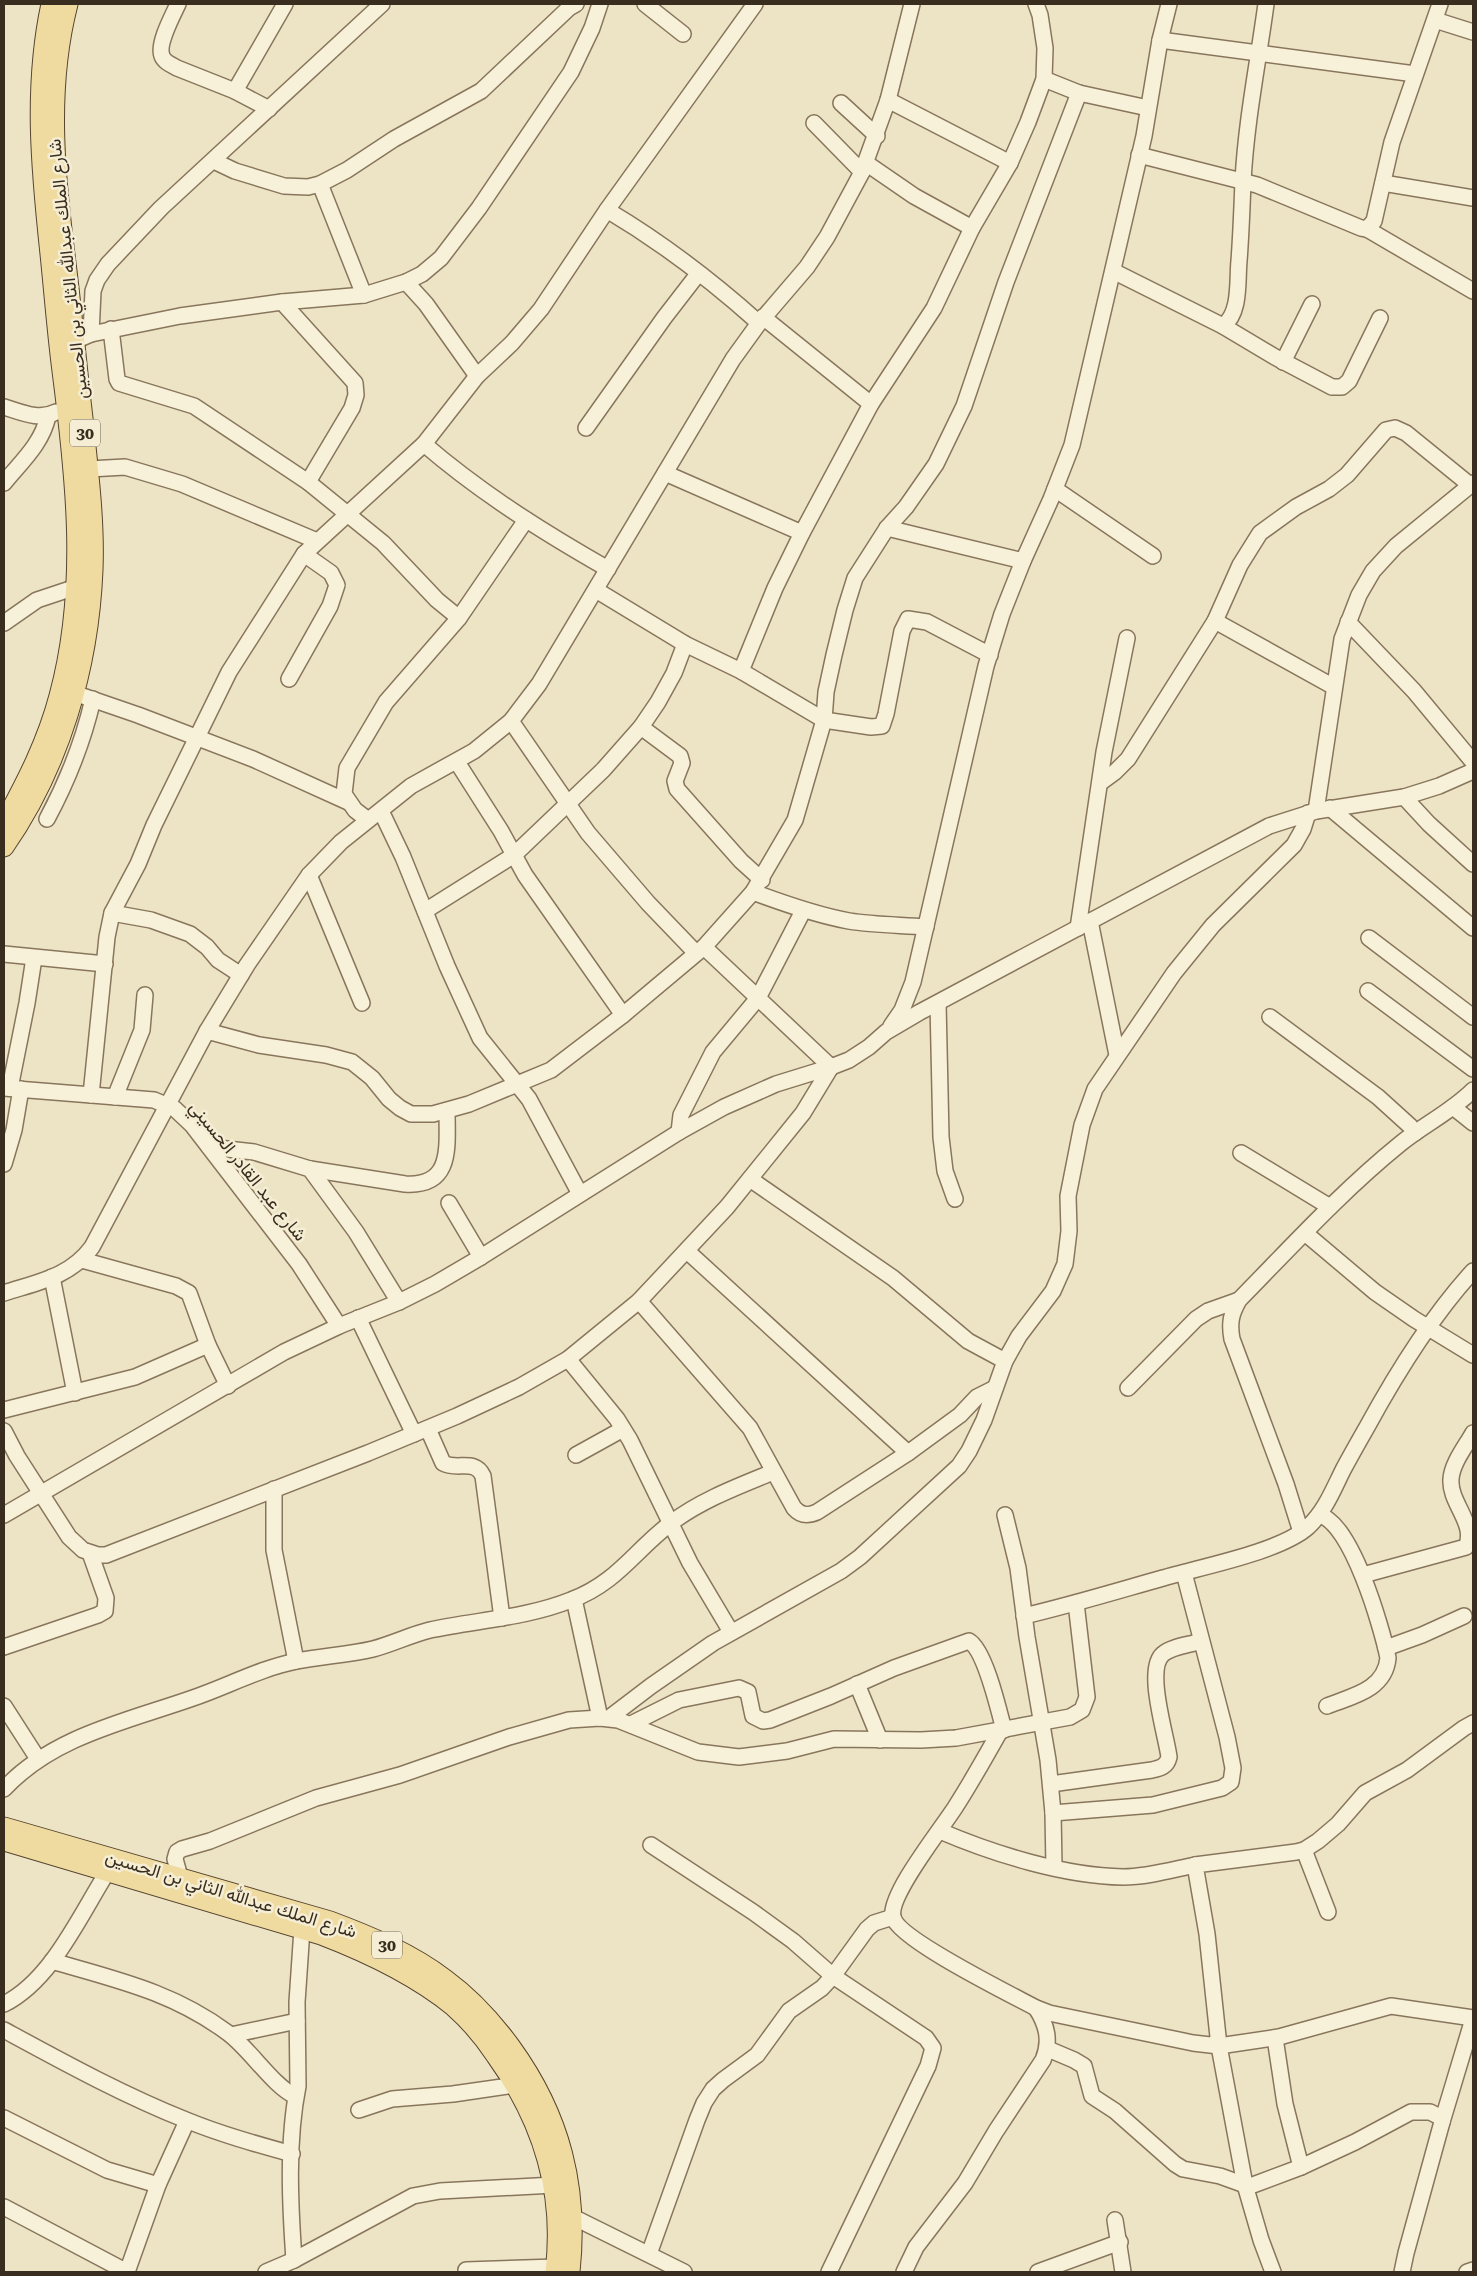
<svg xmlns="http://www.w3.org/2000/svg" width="1477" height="2276" font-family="'Roboto Serif',Vazirmatn,serif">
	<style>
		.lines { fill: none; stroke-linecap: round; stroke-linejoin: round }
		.minor-casing { stroke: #88765c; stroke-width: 18 }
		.major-casing { stroke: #564430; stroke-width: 21 }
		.minor { stroke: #f8f1d9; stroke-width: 15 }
		.major { stroke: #efdb9f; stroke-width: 19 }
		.labels { text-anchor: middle; stroke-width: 5; stroke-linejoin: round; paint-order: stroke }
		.shield { fill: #f5eed5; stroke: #716756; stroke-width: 1 }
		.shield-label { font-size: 16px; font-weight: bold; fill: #392d1f }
		.street-label { font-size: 18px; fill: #392d1f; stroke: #f5eed5 }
	</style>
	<rect width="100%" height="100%" fill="#ede4c6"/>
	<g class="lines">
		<g class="minor-casing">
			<g id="minor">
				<path d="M178 4C173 15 157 44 162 56 164 62 172 65 177 68L235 91 269 109"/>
				<polyline points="645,4 683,34"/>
				<polyline points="1435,20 1473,32"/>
				<polyline points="1160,40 1415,74"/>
				<polyline points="1044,79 1079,93 1148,108"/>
				<polyline points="235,91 285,4"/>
				<polyline points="888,100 1010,163"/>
				<polyline points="841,103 877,136"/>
				<polyline points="814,123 862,172"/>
				<polyline points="1139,155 1257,185 1361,228 1367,229 1374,221 1392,142 1440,4"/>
				<polyline points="214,161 235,171 284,186 308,187 320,184 347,170 394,139 481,91 569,8 576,4"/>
				<polyline points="866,163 914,196 972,228"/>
				<polyline points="1383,183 1473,198"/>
				<polyline points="320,184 364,295"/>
				<path d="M607 210C661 242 711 280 759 323"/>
				<polyline points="1367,229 1473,291"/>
				<path d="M1113 271 1223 326C1241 313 1237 281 1239 261 1241 235 1242 208 1243 181 1246 122 1258 63 1266 4"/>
				<polyline points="406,282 426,304 477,376"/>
				<polyline points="282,302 355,383 356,395 352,408 308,482"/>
				<polyline points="763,317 871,404"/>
				<polyline points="1223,326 1275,357 1332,387 1342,387 1349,381 1380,318"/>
				<polyline points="111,329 117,379 119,383 194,406 308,482 383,543 437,600 459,618"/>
				<polyline points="91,334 93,291 97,280 108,264 161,208 382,4"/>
				<polyline points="75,341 91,334 180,316 282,302 364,295 406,282 422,274 441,258 479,208 571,72 592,28 600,4"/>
				<polyline points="1283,362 1312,304"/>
				<path d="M4 407C21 412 39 421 56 412"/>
				<polyline points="586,428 664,318 698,274"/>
				<path d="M424 444C481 493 543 532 608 569"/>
				<polyline points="89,469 125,467 182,484 317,541"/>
				<polyline points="665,473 802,533"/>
				<path d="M4 483C21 462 42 444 48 416"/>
				<polyline points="1055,489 1153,556"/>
				<polyline points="887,528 1023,561"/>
				<polyline points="596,590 685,644 741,671 824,720 871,727 882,726 886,714 902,631 908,619 927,622 990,655"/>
				<polyline points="1215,621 1334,687"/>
				<polyline points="1348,622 1414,691 1473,762"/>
				<polyline points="4,623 37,600 76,587"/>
				<polyline points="741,671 775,588 802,533 871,404 934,308 972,228 1010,163 1028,122 1044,79 1045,48 1040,15 1036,4"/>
				<polyline points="289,679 330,606 337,585 331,573 304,554"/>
				<polyline points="74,693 138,715 253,759 348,802"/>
				<polyline points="511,721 588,833 648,903 696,953"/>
				<polyline points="641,727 680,756 682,763 675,781 677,789 741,861 762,880"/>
				<polyline points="457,762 501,831 525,875 623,1015"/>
				<polyline points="1100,783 1115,772 1128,759 1215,621 1240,565 1260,533 1296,507 1329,489 1347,475 1386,430 1395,428 1406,433 1470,485"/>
				<polyline points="1404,797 1429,824 1473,864"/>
				<polyline points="1330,808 1473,928"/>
				<polyline points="381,811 403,857 447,966 480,1038 529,1099 580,1194"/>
				<polyline points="1316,811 1342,639 1359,595 1373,571 1396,546 1473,483"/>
				<path d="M47 819C68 780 83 742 93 699"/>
				<polyline points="368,820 355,810 344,794 347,768 386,702 459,618 526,520"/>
				<polyline points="309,875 362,1003"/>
				<path d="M753 892C785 904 816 915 849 921 874 925 901 925 926 927"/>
				<polyline points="425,911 514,855 603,770 641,727 658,702 674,673 685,644"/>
				<polyline points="112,913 151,920 190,934 207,947 218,960 241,975"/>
				<polyline points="1090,921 1117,1055"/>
				<polyline points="1078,928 1104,752 1127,638"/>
				<polyline points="1369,938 1473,1017"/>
				<polyline points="4,954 105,964"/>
				<polyline points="1368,991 1473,1069"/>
				<polyline points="938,1003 941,1137 945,1171 955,1199"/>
				<polyline points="1270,1017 1378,1097 1410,1126 1415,1133"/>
				<polyline points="891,1026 902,1010 913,982 986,666 1002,614 1023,561 1051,499 1072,445 1144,136 1160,40 1169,4"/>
				<polyline points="207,1031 259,1045 326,1055 352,1062 372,1078 389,1099 400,1108 411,1114 433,1114 469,1104 551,1070 623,1015 704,947 753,892 795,820 824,720 826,692 834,655 845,610 855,578 887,528 906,507 936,464 964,406 1006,282 1079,93"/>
				<polyline points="4,1088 154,1100 175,1109 192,1125 299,1264 339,1326"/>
				<polyline points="10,1088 27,1003 34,958"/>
				<polyline points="91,1095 107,937 112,913 138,864 154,825 229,672 304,554 424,444 477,376 512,343 541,309 607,210 755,4"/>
				<polyline points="115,1097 142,1030 145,995"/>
				<polyline points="1453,1107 1473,1123"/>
				<polyline points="679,1132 681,1115 713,1052 758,998 803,911"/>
				<polyline points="209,1147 254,1152 310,1169 356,1232 399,1302"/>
				<polyline points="1241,1153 1330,1207"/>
				<polyline points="4,1164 14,1130 21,1089"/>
				<path d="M310 1169 405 1184C453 1187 447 1147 447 1111"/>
				<polyline points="750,1179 893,1278 968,1341 1005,1361"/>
				<polyline points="449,1203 481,1257"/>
				<polyline points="1305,1233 1375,1292 1414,1319 1473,1355"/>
				<polyline points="687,1251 908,1453"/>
				<polyline points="82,1260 176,1286 189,1293 208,1345 228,1386"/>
				<polyline points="52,1277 75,1393"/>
				<path d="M4 1293C38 1282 70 1277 92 1247L207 1031 247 965 309 875 341 842 411 786 474 751 511 721 539 684 733 359 759 323 807 267 827 237 862 172 888 100 912 4"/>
				<path d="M639 1301 750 1428 794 1508C801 1516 808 1516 817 1512L908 1453 960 1415 977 1397 995 1388"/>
				<polyline points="358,1318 414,1434"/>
				<polyline points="568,1359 617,1419 630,1440 690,1563 731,1632"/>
				<polyline points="1128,1388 1196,1319 1208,1311 1239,1300"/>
				<polyline points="4,1410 135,1377 208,1345"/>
				<path d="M428 1429 443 1463C457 1471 475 1458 483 1476L502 1618"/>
				<polyline points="4,1431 17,1456 69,1537 83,1550 98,1555 106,1555 368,1453 457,1416 519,1387 568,1359 639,1301 727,1207 803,1113 831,1067 704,947"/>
				<polyline points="576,1455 623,1429"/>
				<polyline points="274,1489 274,1550 296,1661"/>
				<polyline points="4,1515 284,1352 339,1326 399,1302 435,1284 481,1257 679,1132 724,1107 776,1084 831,1067 849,1060 869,1047 886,1032 920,1012 1269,826 1316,811 1404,797 1439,786 1473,771"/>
				<polyline points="1005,1515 1018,1568 1027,1637 1048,1760 1053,1813 1054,1867"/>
				<path d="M1319 1515C1351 1521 1382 1628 1388 1658 1385 1690 1352 1696 1327 1706"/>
				<path d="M1301 1532 1286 1484 1232 1339C1229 1323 1231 1314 1239 1300 1291 1247 1342 1191 1400 1144 1423 1125 1451 1112 1473 1090"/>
				<path d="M1363 1575 1466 1547C1477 1524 1449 1503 1451 1479 1452 1463 1466 1446 1473 1433"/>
				<polyline points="574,1599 600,1718"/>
				<path d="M1024 1616C1071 1605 1117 1591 1163 1578 1200 1567 1280 1552 1308 1527 1325 1511 1333 1490 1343 1470 1351 1455 1359 1441 1367 1427 1397 1372 1431 1317 1473 1271"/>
				<polyline points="4,1647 98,1615 105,1611 106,1598 90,1553"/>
				<polyline points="1386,1648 1422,1635 1464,1616"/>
				<polyline points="857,1684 880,1740"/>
				<polyline points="4,1706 38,1759"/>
				<polyline points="609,1718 651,1686 713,1643 841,1571 860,1557 959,1466 969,1451 984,1420 1005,1361 1019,1336 1053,1291 1065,1264 1069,1231 1068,1196 1082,1125 1095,1089 1174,973 1213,925 1294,845 1303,829 1308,813"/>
				<path d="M631 1724 679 1700 739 1688 748 1692 753 1716 763 1721 770 1720 831 1696 894 1668 969 1641C985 1650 999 1711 1004 1730"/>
				<path d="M1000 1731C986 1756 972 1781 956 1806 943 1827 888 1895 893 1917 898 1939 1012 1995 1036 2008L1049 2013 1193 2043 1219 2046 1207 1934 1195 1865 1296 1852 1304 1850 1318 1841 1338 1824 1365 1793 1407 1770 1464 1728 1473 1723"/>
				<path d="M1051 1784 1152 1770C1161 1768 1167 1766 1169 1757 1166 1734 1145 1669 1163 1654 1172 1646 1190 1645 1201 1641"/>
				<path d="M4 1789C53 1736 128 1721 193 1698 228 1686 261 1668 297 1661 322 1656 348 1655 373 1649 392 1644 410 1635 430 1630 477 1620 526 1618 571 1600 617 1583 635 1550 671 1523 701 1500 739 1486 773 1472"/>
				<polyline points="1053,1813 1153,1805 1222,1788 1231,1782 1233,1768 1227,1737 1184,1573"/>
				<path d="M940 1831C994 1854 1064 1876 1123 1877 1147 1877 1171 1870 1195 1865"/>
				<polyline points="651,1845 753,1912 793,1941 833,1976 926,2038 933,2048 928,2066 829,2272"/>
				<polyline points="1304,1850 1328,1912"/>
				<polyline points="180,1877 175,1859 177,1852 182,1849 210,1841 316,1798 400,1775 509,1737 569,1720 600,1718 618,1720 698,1752 739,1757 787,1751 834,1739 921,1740 956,1738 1070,1717 1082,1710 1087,1697 1076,1603"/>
				<path d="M52 1961C117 1980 173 1992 228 2033 249 2048 274 2087 295 2096"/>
				<path d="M4 2004C52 1980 80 1915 108 1871"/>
				<path d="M4 2030C63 2062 123 2095 186 2120 220 2134 256 2144 292 2154"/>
				<polyline points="231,2035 297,2021"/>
				<polyline points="1048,2049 1074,2060 1084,2066 1092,2096 1115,2111 1175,2164 1183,2169 1220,2176 1245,2185 1253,2185 1301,2167 1285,2104 1275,2038"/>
				<polyline points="359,2110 392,2099 453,2094 515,2085"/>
				<polyline points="4,2118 107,2170 158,2185"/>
				<polyline points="1442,2122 1473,2019"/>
				<polyline points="1301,2167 1355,2142 1411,2112 1430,2112 1440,2117 1442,2122 1406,2253 1402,2272"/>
				<polyline points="4,2207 127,2272"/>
				<polyline points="573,2217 684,2272"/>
				<polyline points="1115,2220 1123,2272"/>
				<polyline points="649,2254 697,2120 704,2103 713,2089 723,2080 757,2055 789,2011 822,1988 833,1976 867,1929 874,1923 893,1917"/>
				<path d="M294 2260C290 2203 287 2141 298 2086L297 2002 302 1929"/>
				<polyline points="466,2270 556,2267"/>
				<polyline points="127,2272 158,2185 187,2121"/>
				<polyline points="266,2272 294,2260 413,2196 440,2191 554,2185"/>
				<path d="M904 2272 916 2247 965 2183 996 2131 1043 2060C1051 2041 1047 2025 1036 2008"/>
				<polyline points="1038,2272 1120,2242"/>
				<polyline points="1273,2272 1261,2240 1245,2185 1219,2046 1279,2037 1391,2006 1473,2018"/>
				<polyline points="1467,2272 1473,2270"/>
			</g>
		</g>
		<g class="major-casing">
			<g id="major">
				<path d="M4 823C26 782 47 742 59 696 88 589 76 480 62 371 57 332 54 293 50 254 41 170 33 87 51 4"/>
				<path d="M4 847C60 767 89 667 93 570 95 519 88 468 83 418 77 369 73 320 67 271 56 182 45 93 68 4"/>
				<path d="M4 1827 330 1921C370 1936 411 1953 445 1979 471 1998 492 2021 511 2047 561 2116 579 2188 570 2272"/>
				<path d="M4 1841 321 1935C368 1953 415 1975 454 2007 470 2021 484 2038 496 2056 542 2120 565 2193 555 2272"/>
			</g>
		</g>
		<use href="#minor" class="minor"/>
		<use href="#major" class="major"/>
	</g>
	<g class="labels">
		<g class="shield">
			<rect x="70" y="419.5" width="30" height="27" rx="4"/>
			<rect x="372" y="1931.5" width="30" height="27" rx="4"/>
		</g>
		<g class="shield-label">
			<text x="85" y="439">30</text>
			<text x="387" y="1951">30</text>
		</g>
		<g class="street-label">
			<text transform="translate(68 269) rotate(-96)" y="6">شارع الملك عبدالله الثاني بن الحسين</text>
			<text transform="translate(248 1171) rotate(51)" y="6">شارع عبد القادر الحسيني</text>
			<text transform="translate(231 1894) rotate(17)" y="6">شارع الملك عبدالله الثاني بن الحسين</text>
		</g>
	</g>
	<rect width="1477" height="2276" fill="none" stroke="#392d1f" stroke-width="10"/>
</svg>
